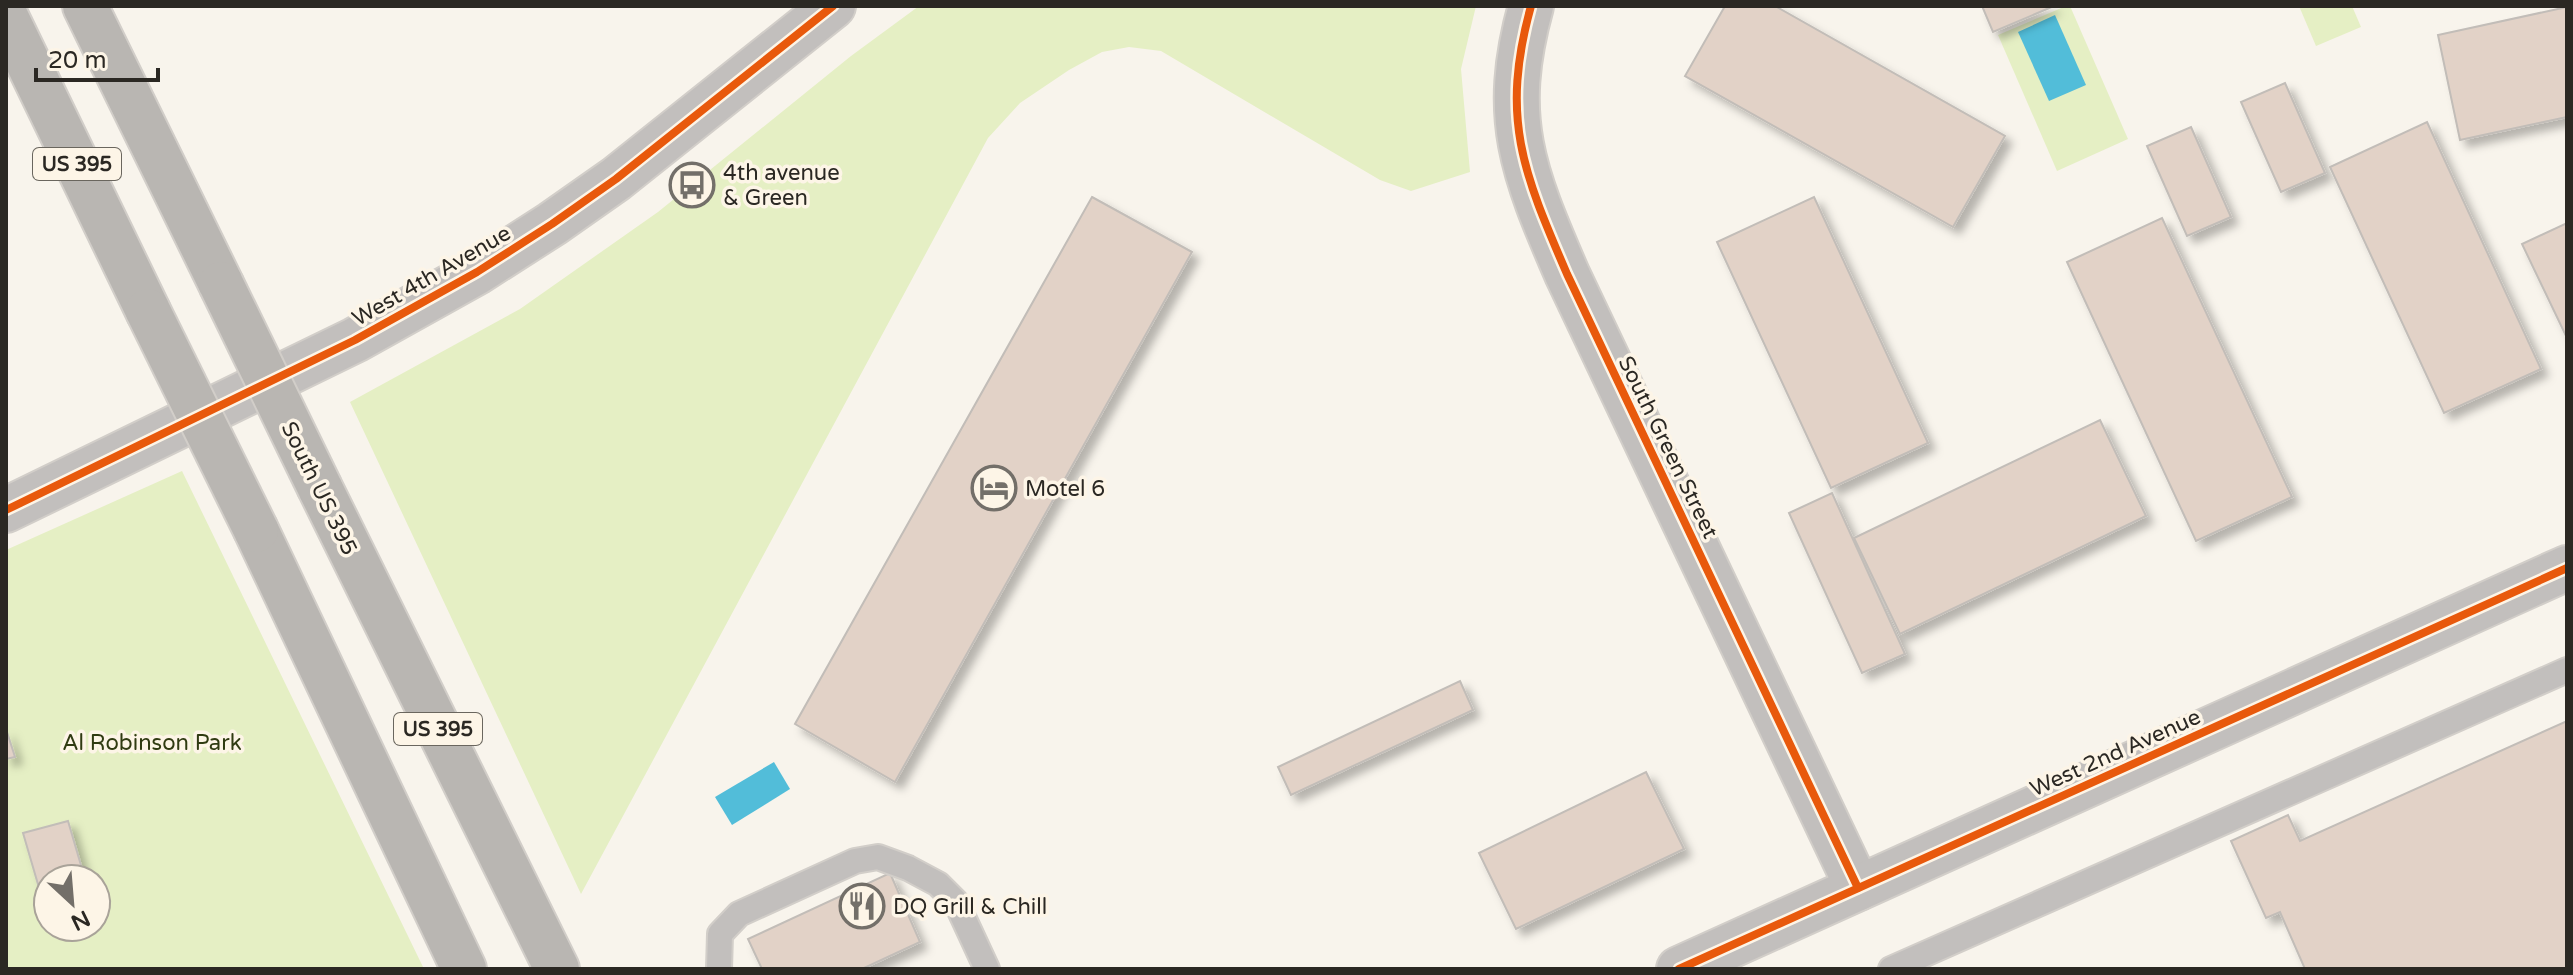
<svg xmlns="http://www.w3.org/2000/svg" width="2573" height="975" font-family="'Varela Round',sans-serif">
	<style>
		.green { fill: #e5efc4; fill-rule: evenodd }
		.water { fill: #52bdd9 }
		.building { fill: #e2d2c7; stroke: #c2bdb8; stroke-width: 2; filter: url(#shadow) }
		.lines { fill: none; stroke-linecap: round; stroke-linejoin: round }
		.service-casing { stroke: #d2cec9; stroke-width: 28 }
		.minor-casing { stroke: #d2cec9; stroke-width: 48 }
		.tertiary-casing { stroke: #d2cec9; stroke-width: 48 }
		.trunk-casing { stroke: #d2cec9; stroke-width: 48 }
		.service { stroke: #c2bfbd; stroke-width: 24 }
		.minor { stroke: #c2bfbd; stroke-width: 44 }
		.tertiary { stroke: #c2bfbd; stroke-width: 44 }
		.trunk { stroke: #b9b6b2; stroke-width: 44 }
		.trunk-bridge-casing { stroke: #d2cec9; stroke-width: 48; stroke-linecap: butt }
		.trunk-bridge { stroke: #b9b6b2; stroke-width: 44 }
		.cycleway-casing { stroke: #fdf5e7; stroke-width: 13 }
		.cycleway { stroke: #e8590c; stroke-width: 8 }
		.labels { text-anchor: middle; stroke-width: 7; stroke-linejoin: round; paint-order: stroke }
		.shield { fill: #fdf5e7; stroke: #6a665e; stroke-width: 2 }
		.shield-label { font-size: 20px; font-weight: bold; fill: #2b2823 }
		.poi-label { font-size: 22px; fill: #2b2823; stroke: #fdf5e7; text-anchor: start }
		.street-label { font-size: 22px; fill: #2b2823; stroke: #fdf5e7 }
		.park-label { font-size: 22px; fill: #303b12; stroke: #fdf5e7 }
	</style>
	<defs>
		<filter id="shadow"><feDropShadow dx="7" dy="7" stdDeviation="4" flood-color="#0004"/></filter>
	</defs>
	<rect width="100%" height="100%" fill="#f8f4ec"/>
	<g class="green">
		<polygon points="919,6 1476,6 1461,69 1470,172 1411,191 1380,180 1161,51 1129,47 1102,52 1069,70 1020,103 988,138 581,894 350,402 520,309 658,212 851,56"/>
		<polygon points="2066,6 2070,6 2128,139 2057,171 1998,35"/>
		<polygon points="2299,6 2352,6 2361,27 2316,46"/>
		<path d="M182 471 424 969H6V550ZM48 879H96V927H48Z"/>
	</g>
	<g class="water">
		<polygon points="2055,15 2086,85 2049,101 2018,32"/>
		<polygon points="774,762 790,789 732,825 715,797"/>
	</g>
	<g class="building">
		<polygon points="1725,6 1775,6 2005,136 1953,227 1685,76"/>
		<polygon points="1982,6 2054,6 1993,32"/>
		<polygon points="2567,7 2567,117 2460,140 2438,35"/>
		<polygon points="2285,83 2325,173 2281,192 2241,102"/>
		<polygon points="2427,122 2541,369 2444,413 2330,167"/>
		<polygon points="2191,127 2231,217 2187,236 2147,146"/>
		<polygon points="1092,197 1192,252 895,782 795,724"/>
		<polygon points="1814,197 1928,443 1831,488 1717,242"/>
		<polygon points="2162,218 2292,497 2196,541 2067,262"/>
		<polygon points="2567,223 2567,338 2522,244"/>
		<polygon points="2100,420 2146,516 1900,634 1854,538"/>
		<polygon points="1832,493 1905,654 1862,673 1789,513"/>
		<polygon points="1460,681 1473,710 1291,795 1278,767"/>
		<polygon points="2567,721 2567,969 2305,969 2280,912 2266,918 2231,841 2288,815 2300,841"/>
		<polygon points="6,729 15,757 6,759"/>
		<polygon points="1646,772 1684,849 1516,929 1479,853"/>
		<polygon points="68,821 85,879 48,879 48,896 42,898 23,833"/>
		<polygon points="890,873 920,942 862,969 762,969 748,939"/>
	</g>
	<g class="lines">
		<g class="service-casing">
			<g id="service">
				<polyline points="719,969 720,934 739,914 855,861 878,857 908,868 938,884 956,902 987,969"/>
				<polyline points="1891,969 2567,670"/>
			</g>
		</g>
		<g class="minor-casing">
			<g id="minor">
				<path d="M1531 6C1500 118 1523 172 1567 274L1858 888"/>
				<polyline points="1679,969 2567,568"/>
			</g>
		</g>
		<g class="tertiary-casing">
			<polyline id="tertiary" points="6,510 355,340 477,272 552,224 616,179 833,6"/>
		</g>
		<g class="trunk-casing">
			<g id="trunk">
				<polyline points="85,6 221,284"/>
				<polyline points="6,17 148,311"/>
				<polyline points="320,488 557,969"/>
				<polyline points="256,530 464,969"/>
			</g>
		</g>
		<use href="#service" class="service"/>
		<use href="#minor" class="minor"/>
		<use href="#tertiary" class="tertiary"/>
		<use href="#trunk" class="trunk"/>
		<g class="trunk-bridge-casing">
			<g id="trunk-bridge">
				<polyline points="221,284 320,488"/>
				<polyline points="148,311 256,530"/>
			</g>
		</g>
		<use href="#trunk-bridge" class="trunk-bridge"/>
		<g class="cycleway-casing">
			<g id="cycleway">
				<path d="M1531 6C1500 118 1523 172 1567 274L1858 888"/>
				<polyline points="6,510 355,340 477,272 552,224 616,179 833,6"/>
				<polyline points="1679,969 2567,568"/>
			</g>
		</g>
		<use href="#cycleway" class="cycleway"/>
	</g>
	<defs>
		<g id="bus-ring" transform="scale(2.3)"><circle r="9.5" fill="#fdf5e7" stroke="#736f69" stroke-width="1.5"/><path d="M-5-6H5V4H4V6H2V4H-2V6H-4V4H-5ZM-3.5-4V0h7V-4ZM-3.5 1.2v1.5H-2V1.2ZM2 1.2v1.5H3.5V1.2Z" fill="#736f69"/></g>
		<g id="hotel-ring" transform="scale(2.3)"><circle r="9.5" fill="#fdf5e7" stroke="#736f69" stroke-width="1.5"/><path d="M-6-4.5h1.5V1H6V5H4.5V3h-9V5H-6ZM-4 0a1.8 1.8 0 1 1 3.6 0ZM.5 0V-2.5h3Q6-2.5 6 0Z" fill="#736f69"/></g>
		<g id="restaurant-ring" transform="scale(2.3)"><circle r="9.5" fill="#fdf5e7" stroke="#736f69" stroke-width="1.5"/><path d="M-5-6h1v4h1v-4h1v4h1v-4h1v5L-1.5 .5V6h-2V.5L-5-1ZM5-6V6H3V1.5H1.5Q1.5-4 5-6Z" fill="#736f69"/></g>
	</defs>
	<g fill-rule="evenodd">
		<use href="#bus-ring" x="692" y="185"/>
		<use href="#hotel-ring" x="994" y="488"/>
		<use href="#restaurant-ring" x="862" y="906"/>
	</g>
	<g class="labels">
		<g class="shield">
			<rect x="33" y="148" width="88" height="32" rx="6"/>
			<rect x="394" y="713" width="88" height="32" rx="6"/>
		</g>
		<g class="shield-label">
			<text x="77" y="171">US 395</text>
			<text x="438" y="736">US 395</text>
		</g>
		<g class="poi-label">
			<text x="723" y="180">4th avenue<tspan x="723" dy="25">&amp; Green</tspan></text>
			<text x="1025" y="496">Motel 6</text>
			<text x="893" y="914">DQ Grill &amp; Chill</text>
		</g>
		<g class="street-label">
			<text transform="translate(431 275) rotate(-30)" y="8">West 4th Avenue</text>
			<text transform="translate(1669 447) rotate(64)" y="8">South Green Street</text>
			<text transform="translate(320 488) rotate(64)" y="8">South US 395</text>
			<text transform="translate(2115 752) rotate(-24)" y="8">West 2nd Avenue</text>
		</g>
		<g class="park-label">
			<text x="152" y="750">Al Robinson Park</text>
		</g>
	</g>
	<rect width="2573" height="975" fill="none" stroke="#2b2823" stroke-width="16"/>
	<g transform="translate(72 903) rotate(154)"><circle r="38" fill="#fdf5e7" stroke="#a9a399" stroke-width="2"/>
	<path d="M0-6L14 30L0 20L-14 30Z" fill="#736f69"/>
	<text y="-12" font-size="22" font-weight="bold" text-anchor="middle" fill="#2b2823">N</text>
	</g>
	<path d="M36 68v12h122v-12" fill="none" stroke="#2b2823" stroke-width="4"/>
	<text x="48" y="68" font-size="24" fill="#2b2823" stroke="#fdf5e7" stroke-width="6" paint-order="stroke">20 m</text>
</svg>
